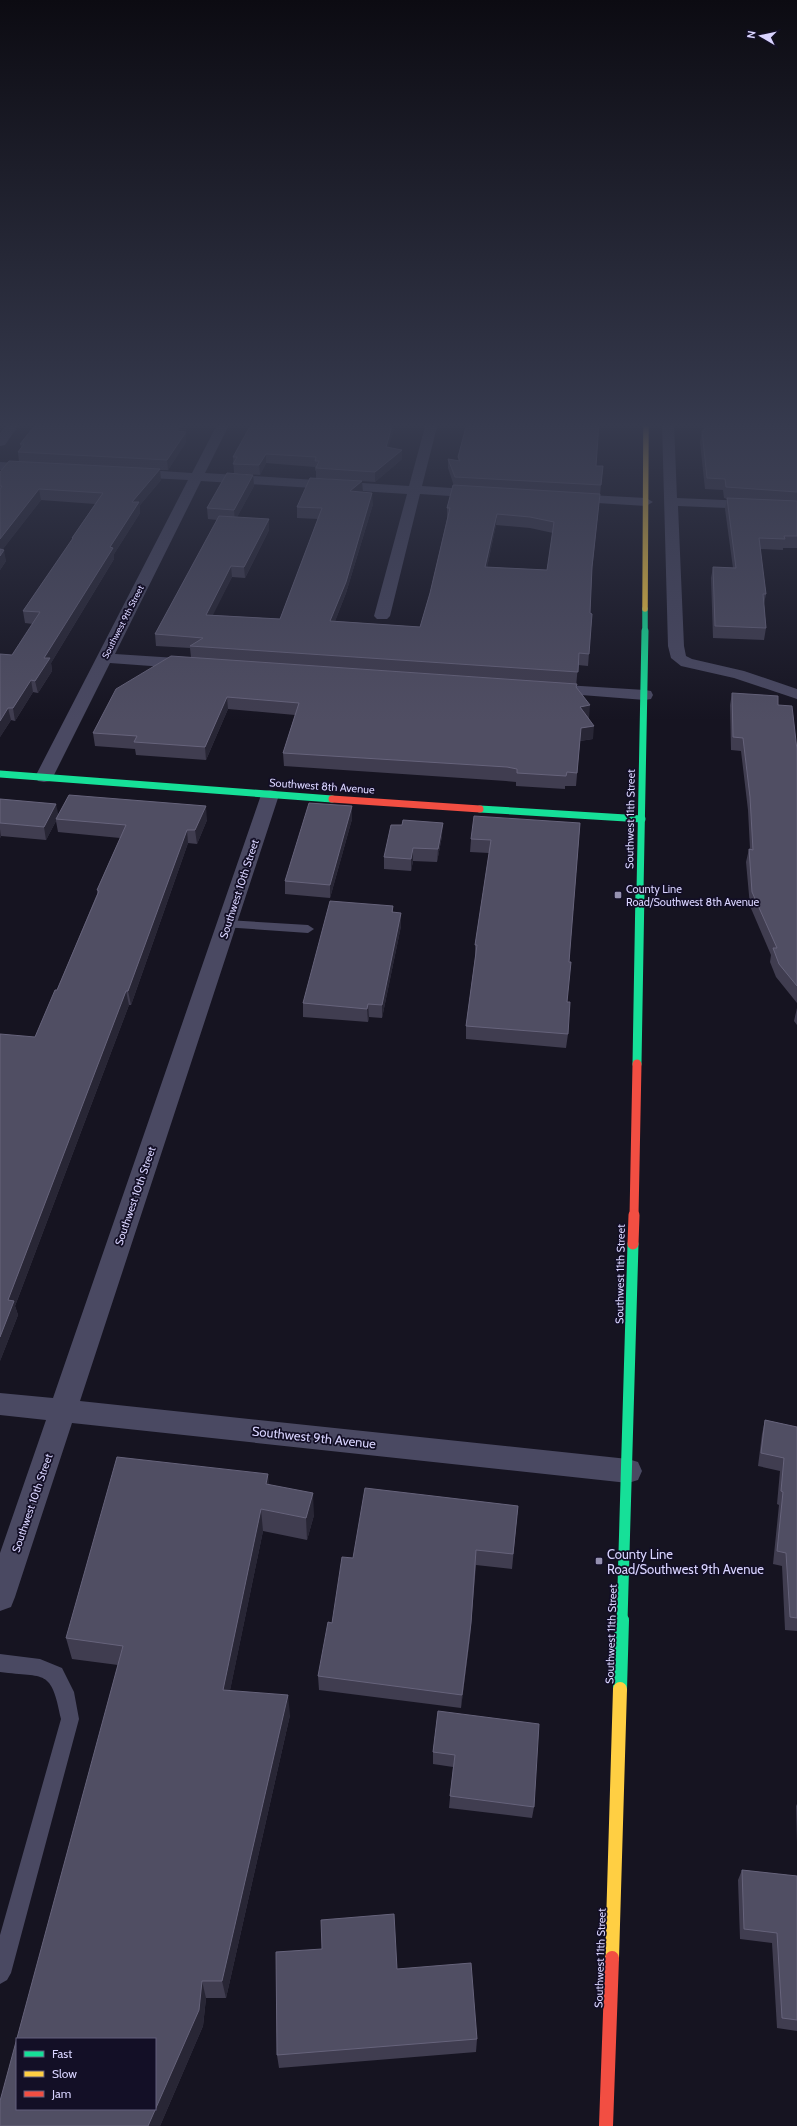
<svg xmlns="http://www.w3.org/2000/svg" width="797" height="2126" font-family="Cabin,sans-serif">
	<style>
		.lines { fill: none; stroke-linecap: round; stroke-linejoin: round }
		.lane { fill: #4a4962; fill-rule: evenodd }
		.street { fill: #4a4962; fill-rule: evenodd }
		.fast-far4 { stroke: #16e098; stroke-width: 5.5 }
		.fast-far3 { stroke: #16e098; stroke-width: 7 }
		.fast-far2 { stroke: #16e098; stroke-width: 9 }
		.fast-far1 { stroke: #16e098; stroke-width: 11 }
		.fast { stroke: #16e098; stroke-width: 14 }
		.slow-far1 { stroke: #ffcf43; stroke-width: 5.5 }
		.slow { stroke: #ffcf43; stroke-width: 14 }
		.jam-far3 { stroke: #f24e42; stroke-width: 7 }
		.jam-far2 { stroke: #f24e42; stroke-width: 9 }
		.jam-far1 { stroke: #f24e42; stroke-width: 11 }
		.jam { stroke: #f24e42; stroke-width: 14 }
		.wall { fill: #403d50; fill-rule: evenodd }
		.shaded-wall { fill: #282635 }
		.building { fill: #504e63; stroke: #66637b; fill-rule: evenodd }
		.poi-dot { fill: #9591b1; stroke: #130f26; stroke-width: 1.5 }
		.labels { text-anchor: middle; stroke-width: 3.5; stroke-linejoin: round; paint-order: stroke }
		.far-street-label { font-size: 9px; fill: #d9d4ff; stroke: #130f26 }
		.street-label { font-size: 11px; fill: #d9d4ff; stroke: #130f26 }
		.poi-label { font-size: 11px; fill: #d9d4ff; stroke: #130f26; text-anchor: start }
		.near-street-label { font-size: 13px; fill: #d9d4ff; stroke: #130f26 }
		.near-poi-label { font-size: 13px; fill: #d9d4ff; stroke: #130f26; text-anchor: start }
	</style>
	<rect width="100%" height="100%" fill="#161421"/>
	<g class="lines">
		<g class="lane">
			<polygon points="227,920 308,925 314,929 308,933 223,927 221,924 223,921"/>
			<path d="M0 1654 40 1659 62 1668 74 1692 79 1719 11 1973 7 1980 0 1984V1935L61 1719C51 1668 46 1678 0 1672Z"/>
		</g>
		<g class="street">
			<polygon points="8,423 20,423 5,445 0,446 0,433"/>
			<polygon points="218,423 230,423 205,473 409,486 426,423 438,423 422,486 480,490 487,494 480,498 420,494 390,616 387,619 377,619 374,616 407,494 201,481 115,654 192,659 198,661 200,664 198,667 192,669 110,663 53,777 50,781 44,782 38,781 35,777 188,480 131,477 124,473 131,469 192,473"/>
			<polygon points="662,423 674,423 677,498 797,503 797,511 678,506 684,646 686,656 692,659 744,671 797,689 797,699 734,678 681,666 671,658 668,646"/>
			<polygon points="0,462 35,464 42,468 35,472 0,470"/>
			<polygon points="570,494 646,498 653,502 646,506 565,501 563,498"/>
			<polygon points="549,684 645,690 651,691 653,695 651,699 645,700 543,692 541,689 543,686"/>
			<polygon points="270,790 276,791 279,795 80,1401 628,1459 638,1462 642,1471 638,1480 628,1483 72,1423 15,1597 11,1607 0,1611 0,1553 46,1420 0,1415 0,1393 53,1398 261,795 264,791"/>
		</g>
		<polyline class="fast-far4" points="645,632 645,609"/>
		<g class="fast-far3">
			<polyline points="0,774 332,799"/>
			<polyline points="480,809 642,819"/>
			<polyline points="640,891 645,631"/>
		</g>
		<polyline class="fast-far2" points="637,1064 640,890"/>
		<polyline class="fast-far1" points="622,1621 633,1244"/>
		<polyline class="fast" points="620,1689 622,1620"/>
		<polyline class="slow-far1" points="645,609 646,423"/>
		<polyline class="slow" points="612,1958 620,1689"/>
		<polyline class="jam-far3" points="332,799 480,809"/>
		<polyline class="jam-far2" points="634,1216 637,1064"/>
		<polyline class="jam-far1" points="633,1244 634,1215"/>
		<polyline class="jam" points="606,2126 612,1958"/>
	</g>
	<g class="wall">
		<polygon points="190,423 184,432 186,442 168,470 160,470 161,480 140,505 140,513 114,554 114,559 51,663 52,671 38,693 33,692 15,721 11,720 0,737 0,654 12,655 33,624 25,623 23,611 72,540 72,538 95,504 41,500 2,550 6,561 0,570 0,472 19,462 18,452 21,448 20,444"/>
		<polygon points="252,423 396,423 388,447 402,450 402,459 375,482 316,478 316,471 315,470 315,467 266,463 260,475 234,473 233,457"/>
		<path d="M467 423H600L598 434 596 466H603L592 571 590 613 592 614 588 666 578 665 576 687 589 718 593 739 580 741 576 786H565V789L516 786V782L506 781 284 766 283 753 295 715 228 709 206 760 136 755 135 749 95 746 93 733 191 657 190 648 156 646 155 634 217 520 208 519 207 508 253 475 254 486 237 517 269 530 245 578 232 577 212 615 280 619 318 519 297 518V507L363 492 373 504 346 593 335 621 420 627 430 593 447 519V508L454 486 448 468V459L458 461V457ZM496 525 530 528 553 533 547 570 487 567Z"/>
		<polygon points="702,423 797,423 797,548 783,548 783,550 760,549 766,594 764,604 766,628 764,640 713,638 711,578 713,567 733,568 725,509 727,499 724,498 723,490 705,489 700,442 702,431 703,431"/>
		<polygon points="732,693 778,705 797,750 797,1003 776,977 770,962 771,955 750,906 746,862 749,849 750,849 748,810 741,751 731,750 730,705"/>
		<polygon points="0,799 58,814 207,820 197,844 188,843 131,1005 129,1005 15,1306 18,1315 0,1361 35,1037 57,990 97,894 97,890 120,838 58,832 56,821 46,840 1,836 0,838"/>
		<polygon points="352,819 330,898 285,894 285,881"/>
		<polygon points="580,823 569,962 567,1002 568,1034 566,1048 466,1039 466,1026 475,958 475,945 489,853 470,852 471,839"/>
		<polygon points="442,836 437,862 413,861 411,871 384,869 384,857"/>
		<polygon points="393,906 393,912 401,926 382,1018 369,1017 368,1022 303,1017 303,1003"/>
		<polygon points="797,1008 797,1025 794,1021"/>
		<polygon points="765,1420 797,1427 797,1631 785,1630 782,1566 773,1564 779,1505 777,1504 780,1471 758,1466 762,1434"/>
		<polygon points="269,1484 314,1515 307,1540 263,1531 230,1690 290,1715 226,1998 206,1998 203,2026 160,2126 0,2126 118,1665 72,1659 66,1638"/>
		<polygon points="518,1506 512,1569 476,1565 470,1637 461,1708 319,1690 318,1676 332,1623 353,1558"/>
		<polygon points="438,1711 534,1807 532,1818 449,1808 453,1767 433,1764 433,1752"/>
		<polygon points="797,1804 797,1843 796,1806"/>
		<polygon points="742,1870 797,1876 797,2031 777,2028 772,1943 740,1939 738,1880"/>
		<polygon points="397,1969 477,2039 476,2052 279,2068 277,2055"/>
	</g>
	<g class="shaded-wall">
		<polygon points="183,423 190,423 178,441 177,431"/>
		<polygon points="393,423 396,423 386,456 386,447"/>
		<polygon points="186,432 186,442 168,470 167,460"/>
		<polygon points="402,450 402,459 375,482 375,472"/>
		<polygon points="266,454 266,463 260,475 259,465"/>
		<polygon points="160,469 161,480 140,505 140,513 114,554 114,559 51,663 52,671 38,693 35,681 44,658 110,547 132,502"/>
		<polygon points="253,475 254,486 235,521 234,510"/>
		<polygon points="362,481 363,492 350,491"/>
		<polygon points="39,489 41,500 0,553 0,539"/>
		<polygon points="372,493 373,504 346,593 331,632 330,621"/>
		<polygon points="497,514 496,525 485,578 485,567"/>
		<polygon points="269,519 269,530 245,578 244,567"/>
		<polygon points="4,550 6,561 0,570 0,556"/>
		<polygon points="231,566 232,577 207,627 206,615"/>
		<polygon points="31,680 33,692 15,721 13,708"/>
		<polygon points="227,697 228,709 206,760 205,747"/>
		<polygon points="590,705 589,718 580,707"/>
		<polygon points="8,708 11,720 0,737 0,721"/>
		<polygon points="594,726 593,739 579,741 581,728"/>
		<polygon points="56,804 59,817 56,819 56,821 46,840 44,827"/>
		<polygon points="206,806 207,820 197,844 195,830"/>
		<polygon points="352,806 352,819 330,898 330,885"/>
		<polygon points="443,823 442,836 437,862 438,849"/>
		<polygon points="0,829 1,836 0,838"/>
		<polygon points="187,830 188,843 131,1005 128,991"/>
		<polygon points="413,848 413,861 411,871 411,859"/>
		<polygon points="401,913 401,926 382,1018 382,1005"/>
		<polygon points="126,991 129,1005 15,1306 18,1315 0,1361 0,1337 8,1300"/>
		<polygon points="368,1004 369,1017 368,1022 367,1009"/>
		<polygon points="268,1474 270,1496 266,1484"/>
		<polygon points="313,1493 314,1515 307,1540 306,1518"/>
		<polygon points="261,1509 263,1531 226,1710 223,1690"/>
		<polygon points="476,1550 470,1637 461,1708 462,1695"/>
		<polygon points="288,1695 290,1715 226,1998 222,1981"/>
		<polygon points="202,1981 206,1998 203,2026 160,2126 148,2126"/>
	</g>
	<g class="building">
		<polygon points="37,423 183,423 177,431 186,432 167,460 18,452 24,444 20,444"/>
		<polygon points="252,423 393,423 386,447 402,450 375,472 316,468 319,461 315,461 316,457 266,454 259,465 233,464 237,457 233,457"/>
		<polygon points="467,423 599,423 596,466 603,466 601,485 455,477 448,459 460,461 458,457"/>
		<polygon points="704,423 797,423 797,492 726,487 725,479 707,478 702,431 705,431"/>
		<polygon points="9,461 160,469 132,502 139,502 110,547 113,548 44,658 50,658 35,681 31,680 13,708 8,708 0,721 0,654 12,655 40,612 23,611 73,538 72,538 103,493 39,489 0,539 0,489 2,486 0,486 0,472"/>
		<polygon points="227,473 253,475 234,510 207,508"/>
		<path d="M310 478 362 481 350 491 372 493 346 582 330 621 420 627 430 593 450 508H447L453 485 600 494 592 567 590 613 592 614 589 654 579 653 578 672 190 646 203 638 155 634 219 516 269 519 244 567 231 566 206 615 280 619 322 508 297 507ZM497 514 530 517 554 522 547 570 485 567Z"/>
		<polygon points="727,498 797,501 797,536 784,536 785,539 759,538 766,594 763,594 766,628 715,626 713,567 736,568"/>
		<polygon points="0,549 4,550 0,556"/>
		<polygon points="171,656 577,684 576,687 590,705 580,707 594,726 581,728 577,773 567,772 566,776 517,773 517,769 507,767 283,753 299,703 227,697 205,747 134,742 137,736 93,733 116,689"/>
		<polygon points="732,693 778,696 778,705 792,706 797,750 797,986 779,964 773,948 777,948 752,892 749,849 753,850 750,797 743,738 733,737"/>
		<polygon points="69,795 206,806 195,830 187,830 128,991 126,991 8,1300 14,1301 0,1337 0,1034 35,1037 55,990 57,990 99,891 97,890 126,825 56,819"/>
		<polygon points="0,799 56,804 44,827 0,823"/>
		<polygon points="309,803 352,806 330,885 285,881"/>
		<polygon points="474,816 580,823 569,962 571,962 567,1002 570,1002 568,1034 466,1026 477,945 475,945 491,840 471,839"/>
		<polygon points="403,820 443,823 438,849 413,848 411,859 384,857 391,825 402,825"/>
		<polygon points="330,901 393,906 392,912 401,913 382,1005 368,1004 367,1009 303,1003"/>
		<polygon points="765,1420 797,1427 797,1618 790,1617 786,1553 777,1551 783,1492 781,1491 784,1458 761,1453"/>
		<path d="M117 1457 268 1474 266 1484 313 1493 306 1518 261 1509 223 1690 288 1695 222 1981H202L199 2010 148 2126H0V2101L123 1646 66 1638ZM17 2039H155V2109H17Z"/>
		<polygon points="365,1488 518,1506 513,1554 476,1550 471,1623 462,1695 318,1676 328,1622 332,1623 342,1557 353,1558"/>
		<polygon points="438,1711 539,1724 534,1807 450,1796 455,1755 433,1752"/>
		<polygon points="742,1870 797,1876 797,2020 782,2018 777,1933 744,1929"/>
		<polygon points="394,1914 397,1969 471,1963 477,2039 277,2055 276,1952 322,1949 321,1920"/>
	</g>
	<linearGradient id="sky" x2="0" y2="1"><stop stop-color="#0c0b12"/><stop offset="0.59" stop-color="#363a4e"/><stop offset="1" stop-color="#363a4e" stop-opacity="0"/></linearGradient>
	<rect width="797" height="721" fill="url(#sky)"/>
	<g class="poi-dot">
		<rect x="614" y="891" width="8" height="8" rx="2"/>
		<rect x="595" y="1557" width="8" height="8" rx="2"/>
	</g>
	<g class="labels">
		<g class="far-street-label">
			<text transform="translate(123 622) rotate(-63)" y="3">Southwest 9th Street</text>
		</g>
		<g class="street-label">
			<text transform="translate(322 786) rotate(4)" y="4">Southwest 8th Avenue</text>
			<text transform="translate(630 819) rotate(-89)" y="4">Southwest 11th Street</text>
			<text transform="translate(239 889) rotate(-72)" y="4">Southwest 10th Street</text>
			<text transform="translate(135 1196) rotate(-71)" y="4">Southwest 10th Street</text>
			<text transform="translate(620 1274) rotate(-89)" y="4">Southwest 11th Street</text>
			<text transform="translate(32 1503) rotate(-71)" y="4">Southwest 10th Street</text>
			<text transform="translate(611 1634) rotate(-88)" y="4">Southwest 11th Street</text>
			<text transform="translate(600 1958) rotate(-88)" y="4">Southwest 11th Street</text>
		</g>
		<g class="poi-label">
			<text x="626" y="893">County Line<tspan x="626" dy="13">Road/Southwest 8th Avenue</tspan></text>
		</g>
		<g class="near-street-label">
			<text transform="translate(314 1437) rotate(6)" y="5">Southwest 9th Avenue</text>
		</g>
		<g class="near-poi-label">
			<text x="607" y="1559">County Line<tspan x="607" dy="15">Road/Southwest 9th Avenue</tspan></text>
		</g>
	</g>
	<rect x="16" y="2038" width="140" height="72" fill="#130f26" stroke="#625e7d"/>
	<rect x="24" y="2051" width="20" height="6" fill="#16e098" stroke="#625e7d"/>
	<text x="52" y="2058" font-size="12" fill="#d9d4ff">Fast</text>
	<rect x="24" y="2071" width="20" height="6" fill="#ffcf43" stroke="#625e7d"/>
	<text x="52" y="2078" font-size="12" fill="#d9d4ff">Slow</text>
	<rect x="24" y="2091" width="20" height="6" fill="#f24e42" stroke="#625e7d"/>
	<text x="52" y="2098" font-size="12" fill="#d9d4ff">Jam</text>
	<g transform="translate(761 36) rotate(279)" stroke="#130f26" stroke-width="3" paint-order="stroke">
	<path d="M0-3L7 15L0 10L-7 15Z" fill="#d9d4ff"/>
	<text y="-6" font-size="11" font-weight="bold" text-anchor="middle" fill="#d9d4ff">N</text>
	</g>
</svg>
